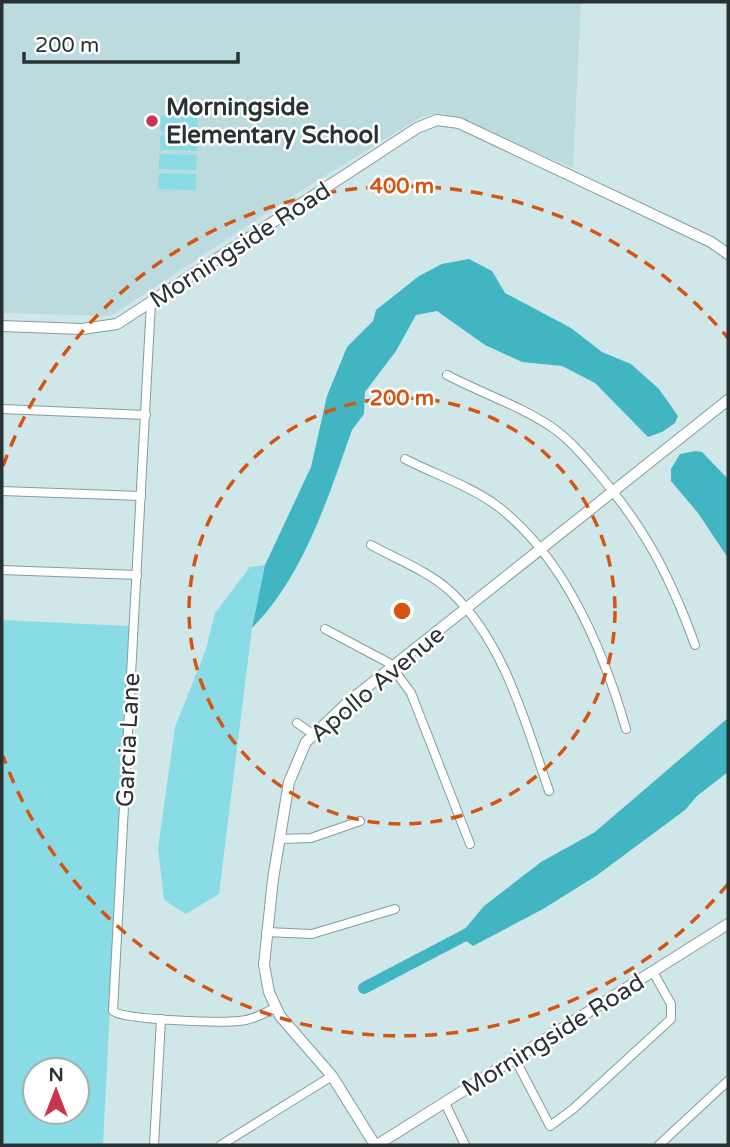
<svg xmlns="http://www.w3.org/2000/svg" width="730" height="1147" font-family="'Varela Round',sans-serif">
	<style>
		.built { fill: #bbdbde }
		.green { fill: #89dbe6; fill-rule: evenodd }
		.water { fill: #42b5c3 }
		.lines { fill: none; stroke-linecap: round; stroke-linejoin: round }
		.river { stroke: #42b5c3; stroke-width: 12 }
		.minor-casing { stroke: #869b9e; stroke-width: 10 }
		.tertiary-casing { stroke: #869b9e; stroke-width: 12 }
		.minor { stroke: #fff; stroke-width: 8 }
		.tertiary { stroke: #fff; stroke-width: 10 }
		.ring { fill: none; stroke: #d55510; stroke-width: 3.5; stroke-dasharray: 12 9 }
		.poi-dot { fill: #c6364e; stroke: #fff; stroke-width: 2.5 }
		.labels { text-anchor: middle; stroke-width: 5; stroke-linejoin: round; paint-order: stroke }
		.poi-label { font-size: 24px; font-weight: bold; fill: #293233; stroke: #fff; text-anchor: start }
		.street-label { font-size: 24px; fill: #293233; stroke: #fff }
		.centre { fill: #d55510; stroke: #fff; stroke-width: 3.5 }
		.ring-label { font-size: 21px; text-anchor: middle; font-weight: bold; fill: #d55510; stroke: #fff; stroke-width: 5; stroke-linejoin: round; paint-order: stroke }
	</style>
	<rect width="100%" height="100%" fill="#d0e7ea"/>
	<polygon class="built" points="2,2 581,2 573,168 452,116 441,113 421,117 299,192 111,316 2,313"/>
	<g class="green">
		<polygon points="161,115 198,116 198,132 160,131"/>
		<polygon points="160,135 198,136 197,151 160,150"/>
		<polygon points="159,154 197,155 196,170 159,169"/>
		<polygon points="159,173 196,174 196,190 158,189"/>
		<polygon points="265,565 252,628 219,894 186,914 164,900 158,848 175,727 206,649 215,613 250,567"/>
		<path d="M2 620 129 626 103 1145H6L2 1140ZM35 1070H77V1112H35Z"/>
	</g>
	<g class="water">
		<path d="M469 259 492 271 505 293 571 328 602 352 631 364 659 389 678 416 675 423 662 432 648 437 595 383 562 366 522 362 485 345 437 311 416 315 396 351 365 392 364 414 352 430C328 497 304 576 252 628L265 565 311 467 327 396 347 347 373 321 376 310 419 276 442 264Z"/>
		<polygon points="695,451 702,452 728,479 728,558 698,513 671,481 671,469 680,454"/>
		<polygon points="728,718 728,772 697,796 685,810 596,876 543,909 473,946 459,936 484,906 541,862 595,832"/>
	</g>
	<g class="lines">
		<polyline class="river" points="364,988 475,930"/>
		<g class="minor-casing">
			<g id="minor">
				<path d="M151 302 113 1011C124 1020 222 1023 239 1021 251 1020 266 1013 276 1007"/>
				<path d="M447 375C481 393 521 406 553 428 570 440 584 457 598 473 646 530 670 576 695 645"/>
				<polyline points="2,409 146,415"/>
				<path d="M405 459C434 474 470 486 496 505 565 557 603 649 626 729"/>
				<polyline points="2,491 141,496"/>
				<path d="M371 545C396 559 428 571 450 591 505 643 525 722 549 791"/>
				<polyline points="2,570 137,575"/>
				<polyline points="325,629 389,663 411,693 470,844"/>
				<polyline points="297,723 313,734"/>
				<polyline points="280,839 311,838 360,821"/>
				<polyline points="266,932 312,934 395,909"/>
				<polyline points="515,1059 550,1126 573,1109 671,1019 671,1004 653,972"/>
				<polyline points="445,1103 465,1145"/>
				<polyline points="154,1145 161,1019"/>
				<polyline points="221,1145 332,1076"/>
				<polyline points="659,1145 728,1081"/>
			</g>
		</g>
		<g class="tertiary-casing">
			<g id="tertiary">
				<polyline points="2,326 82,329 117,324 417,128 437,120 459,123 711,242 728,254"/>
				<polyline points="375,1145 332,1076 280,1016 269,992 264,965 273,879 289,782 306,742 347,703 728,400"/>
				<polyline points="377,1145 728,924"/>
			</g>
		</g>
		<use href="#minor" class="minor"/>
		<use href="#tertiary" class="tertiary"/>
	</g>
	<g class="ring">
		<circle cx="402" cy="611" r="213"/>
		<path d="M728 884A425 425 0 0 1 3 756M3 466A425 425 0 0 1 728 338"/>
	</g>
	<circle class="poi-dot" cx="152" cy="121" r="7"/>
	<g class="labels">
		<g class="poi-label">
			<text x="166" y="115">Morningside<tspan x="166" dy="28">Elementary School</tspan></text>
		</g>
		<g class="street-label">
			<text transform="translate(240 245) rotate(-33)" y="8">Morningside Road</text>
			<text transform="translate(377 684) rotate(-40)" y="8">Apollo Avenue</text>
			<text transform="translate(128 740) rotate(-87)" y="8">Garcia Lane</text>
			<text transform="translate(553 1035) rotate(-32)" y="8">Morningside Road</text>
		</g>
	</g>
	<circle cx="402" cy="611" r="10" class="centre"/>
	<g class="ring-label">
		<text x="402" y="193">400 m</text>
		<text x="402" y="405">200 m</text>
	</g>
	<rect width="730" height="1147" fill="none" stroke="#293233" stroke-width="7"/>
	<g transform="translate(56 1091)"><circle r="33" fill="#ffffff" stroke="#a9adad" stroke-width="2"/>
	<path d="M0-5L12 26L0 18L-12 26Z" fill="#c6364e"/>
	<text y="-10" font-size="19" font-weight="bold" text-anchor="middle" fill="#293233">N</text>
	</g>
	<path d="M24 52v10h214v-10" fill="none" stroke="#293233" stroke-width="3.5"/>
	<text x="35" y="52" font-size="21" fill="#293233" stroke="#ffffff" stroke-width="5" paint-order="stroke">200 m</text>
</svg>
